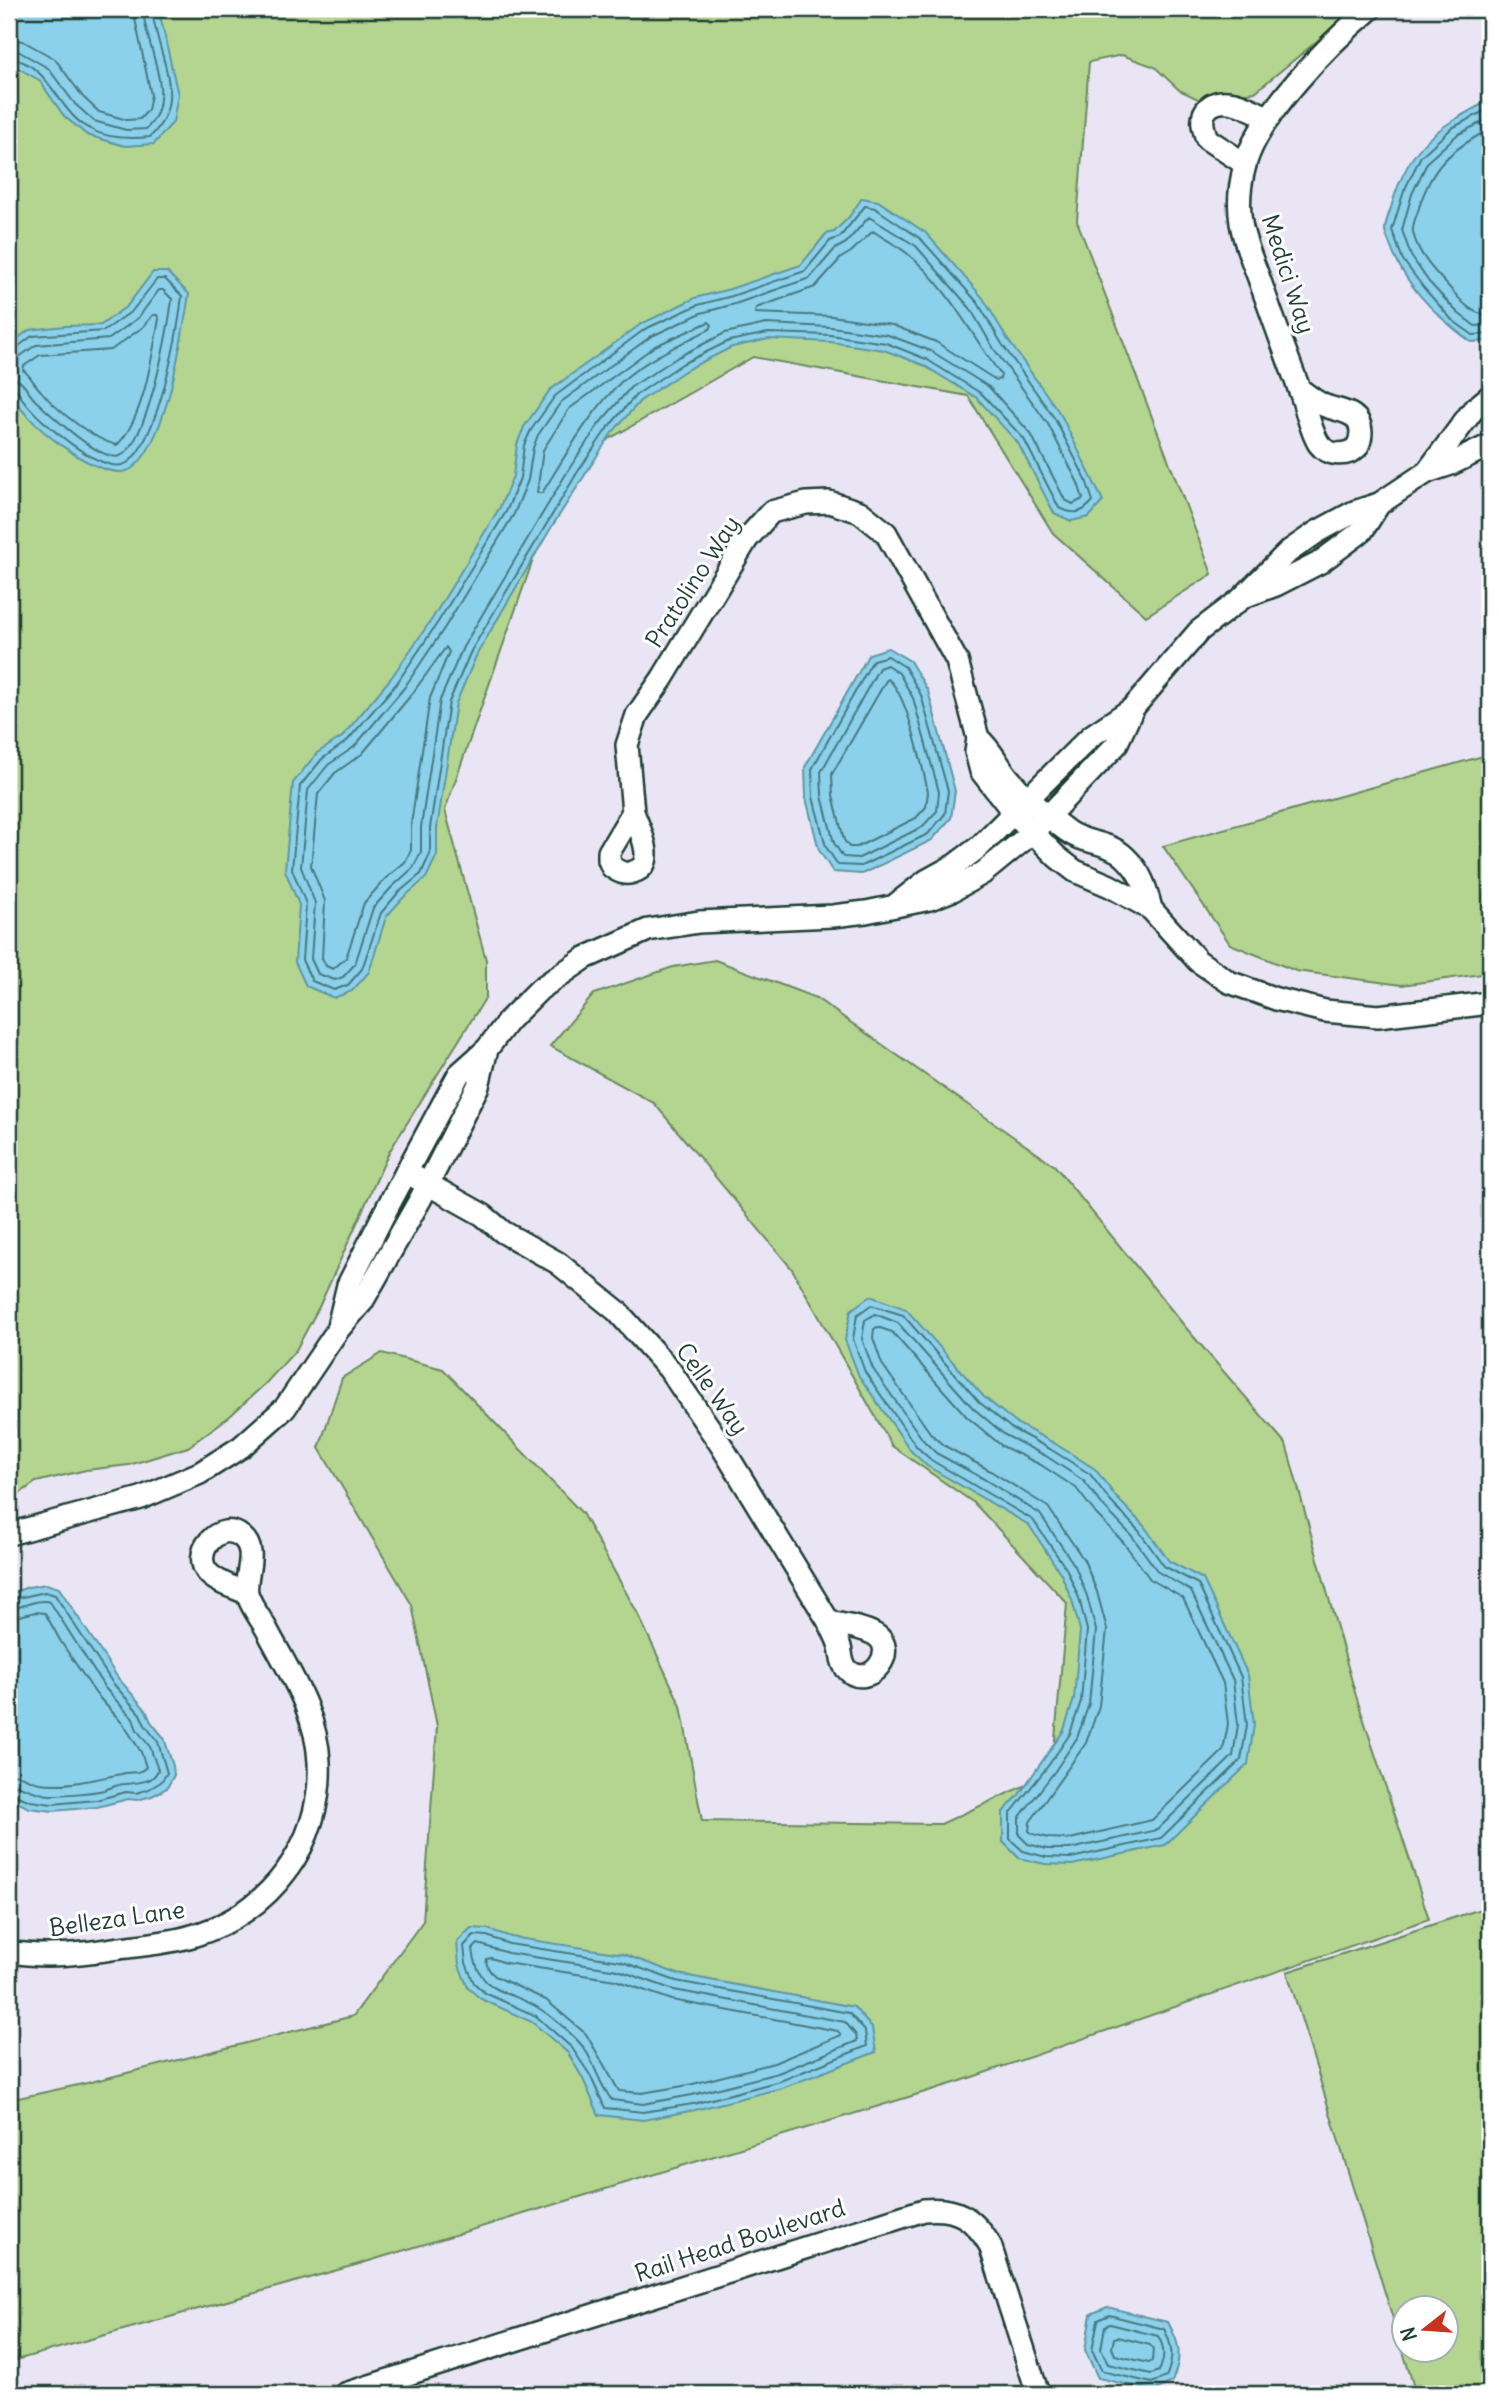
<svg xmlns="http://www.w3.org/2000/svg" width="1499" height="2403" font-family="Delius,sans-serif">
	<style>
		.green { fill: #b3d58f; stroke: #698962; stroke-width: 2; fill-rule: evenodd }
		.water { fill: #8bd1ec; stroke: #6096a2; stroke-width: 2 }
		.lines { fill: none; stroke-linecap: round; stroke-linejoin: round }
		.shore { stroke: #4a787e; stroke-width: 2 }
		.minor-casing { stroke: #1f3d34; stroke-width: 26 }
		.minor { stroke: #fff; stroke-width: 21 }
		.labels { text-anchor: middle; stroke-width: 6; stroke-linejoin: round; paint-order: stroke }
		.street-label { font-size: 24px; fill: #1f3d34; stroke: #fff }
	</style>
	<rect width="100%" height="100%" fill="#eae5f4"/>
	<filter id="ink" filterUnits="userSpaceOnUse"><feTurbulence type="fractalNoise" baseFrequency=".0143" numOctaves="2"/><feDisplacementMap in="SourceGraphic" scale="14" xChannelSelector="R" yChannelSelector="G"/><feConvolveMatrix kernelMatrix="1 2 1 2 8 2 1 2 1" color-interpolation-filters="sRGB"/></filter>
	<g filter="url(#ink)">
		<g class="green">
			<polygon points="9,9 1356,9 1255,92 1198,99 1179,90 1155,67 1122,55 1089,62 1077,221 1212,574 1146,616 1053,533 968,396 753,357 567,463 445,810 486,960 486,997 389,1152 319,1307 296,1350 266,1383 230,1416 188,1447 129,1465 86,1470 36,1482 9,1501"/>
			<polygon points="1490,754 1490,973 1402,985 1296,971 1230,944 1163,846"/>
			<polygon points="715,960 816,998 1055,1166 1187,1329 1286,1444 1356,1696 1429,1919 958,2082 359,2264 9,2362 9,2100 87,2083 353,2016 423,1921 437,1726 412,1605 319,1448 342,1378 382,1353 443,1369 582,1513 638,1614 681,1706 702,1821 941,1824 1052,1773 1067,1603 974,1503 892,1446 792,1269 654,1103 550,1046 594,994 673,967"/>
			<path d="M1490 1906V2394H1416L1287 1972ZM1404 2308H1446V2350H1404Z"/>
		</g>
		<g class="water">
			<polygon points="9,9 155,9 159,11 178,95 173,122 154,144 125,146 87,135 64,116 39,80 9,63"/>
			<path d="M1490 100V341L1471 342C1437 317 1404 285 1390 245 1389 241 1385 234 1385 230 1385 222 1390 212 1392 204 1410 143 1437 128 1490 100Z"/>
			<polygon points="862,198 878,201 926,233 983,298 1008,340 1061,415 1103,501 1089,517 1071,521 1054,513 1018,443 977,398 923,365 884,350 830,342 769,339 732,347 686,370 640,401 611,434 551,528 477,654 456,703 437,828 437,855 426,878 403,898 386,917 369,972 352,991 334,998 306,986 295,962 299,905 285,870 293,783 317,753 342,737 391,678 432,619 500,507 513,476 517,444 524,427 550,390 641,324 695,298 730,289 801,265 826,234 834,232 849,217"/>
			<path d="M153 272H167L189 294C182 336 167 445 131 469 103 487 14 415 9 388 6 375 9 358 9 345L29 330 65 326 101 325 127 306Z"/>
			<polygon points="888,648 910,661 928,691 955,791 951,818 932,840 862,874 833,872 819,850 806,798 805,767 869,654"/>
			<polygon points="870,1296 906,1309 984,1397 1016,1423 1054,1443 1095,1469 1116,1497 1144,1526 1169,1561 1203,1579 1248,1675 1254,1725 1248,1764 1165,1845 1072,1865 1045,1864 1019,1858 1003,1842 1003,1812 1018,1796 1064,1730 1074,1699 1080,1630 1072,1600 1061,1574 1029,1525 927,1466 911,1451 859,1376 845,1340 851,1310"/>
			<polygon points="46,1584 59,1588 118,1678 146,1710 151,1722 164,1738 173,1766 174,1775 167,1788 152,1796 137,1800 128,1799 97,1807 53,1811 29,1808 9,1798 9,1594 28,1587"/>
			<polygon points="471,1928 488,1929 511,1937 623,1954 678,1974 854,2007 872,2028 876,2052 782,2088 695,2110 643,2120 599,2115 583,2079 568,2053 532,2022 481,1999 468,1988 459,1965 457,1942"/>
			<path d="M1107 2307 1168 2322C1181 2346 1182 2356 1172 2382L1154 2391 1098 2378 1085 2350 1091 2314Z"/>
		</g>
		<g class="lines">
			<g class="shore">
				<polyline points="9,39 23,41 55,59 83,97 99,112 127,120 140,119 148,110 151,95 133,9"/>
				<path d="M9 49 18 51 48 68 75 104 94 121 126 130 146 129C179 97 145 48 143 9"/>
				<path d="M9 58C50 63 57 112 90 129 108 139 130 139 150 137 190 99 156 54 152 9"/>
				<polyline points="1490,108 1452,128 1421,156 1404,191 1392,230 1403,260 1423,287 1452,320 1473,335 1490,334"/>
				<polyline points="1490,118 1457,135 1428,161 1412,194 1402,230 1411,256 1429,282 1458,313 1475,326 1490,325"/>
				<path d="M1490 129C1450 150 1431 166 1418 211 1416 217 1412 225 1413 232 1417 253 1434 271 1448 286 1461 300 1470 315 1490 315"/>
				<path d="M865 206 875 208 921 239 978 303 1002 344 1055 419 1086 480 1093 501C1082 514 1074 515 1059 508L1024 439 982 394 926 359 886 343 830 335 768 333 729 341 682 364 636 395 606 430 577 473 471 651 449 702 430 828V854L421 874 398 893 381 913 362 969 348 985 334 990 312 981 302 960 306 904 292 869 300 786 322 759 347 741 397 683 438 622 507 510 520 478 524 445 531 430 555 396 645 329 698 305 732 296 805 271 830 241 840 237Z"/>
				<polygon points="869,217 916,246 970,308 994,349 1048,424 1078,483 1083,499 1073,504 1065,500 1031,434 989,387 931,351 888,335 831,327 766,324 725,333 678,357 631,387 599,424 569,469 463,647 440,700 421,827 421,852 413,868 392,887 373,908 355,964 343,977 335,980 318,974 311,959 315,903 301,867 308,790 328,765 354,747 404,688 445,627 514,514 528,480 533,448 538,435 561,402 650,337 701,313 735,304 810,278 835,249 846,243"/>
				<path d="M873 231C884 239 899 246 909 255 949 288 971 335 1001 375L1000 379 996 380 936 342 892 325 832 316 755 313 756 308 815 287 841 258 851 252Z"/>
				<path d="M153 315H157L159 319C152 355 144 419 117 445 94 440 56 410 41 391 34 384 31 376 23 370L24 366 40 355 111 350 143 327Z"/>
				<path d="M709 322 712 325 710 329C682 343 645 360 621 382 589 413 566 455 542 493H537L543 450 569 409 655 346Z"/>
				<path d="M9 350 15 349 32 336 104 331 132 311 157 279H165L182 296C178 333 158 442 127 463 105 478 38 420 25 402 21 398 19 393 16 389L9 387"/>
				<path d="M9 359 19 357 36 345 109 339 138 318 159 290H163L172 299C169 327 147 446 120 456 101 463 50 414 36 401 26 392 25 379 9 378"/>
				<polygon points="446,647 449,652 430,698 411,824 411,850 405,862 385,879 364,903 346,958 333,969 326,966 322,958 325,901 311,866 318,794 335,773 362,754 412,694"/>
				<polygon points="888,656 905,667 921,695 948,791 945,814 928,834 861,866 838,865 826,847 813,797 812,769 873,660"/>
				<polygon points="887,665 899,673 913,698 939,792 937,811 922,827 859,858 843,857 834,843 822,796 821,772 879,668"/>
				<path d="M887 679C906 688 923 769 928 792L926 807 916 818 857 847H849L844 840 833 795 832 774Z"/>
				<polygon points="871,1305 903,1315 979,1402 1011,1428 1050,1449 1090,1474 1111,1502 1139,1531 1164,1566 1198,1584 1241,1677 1247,1725 1241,1760 1161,1838 1071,1858 1046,1857 1023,1851 1010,1839 1010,1814 1048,1766 1070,1734 1081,1701 1087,1630 1079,1598 1067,1570 1033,1520 931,1460 916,1446 865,1372 853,1339 857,1315"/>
				<polygon points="875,1314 898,1323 973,1408 1005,1435 1046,1456 1084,1481 1104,1507 1132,1536 1158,1572 1191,1591 1233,1680 1238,1725 1233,1756 1157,1830 1070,1849 1047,1849 1028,1844 1019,1835 1019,1818 1055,1771 1077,1738 1089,1704 1096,1630 1087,1596 1075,1566 1040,1514 984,1479 936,1453 923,1440 873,1369 862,1339 865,1320"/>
				<polygon points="877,1327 892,1332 967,1417 1002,1446 1041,1465 1076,1488 1096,1514 1124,1543 1150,1579 1183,1598 1223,1683 1228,1724 1223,1751 1152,1820 1070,1839 1049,1838 1033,1834 1029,1831 1030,1822 1086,1743 1099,1706 1107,1629 1097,1592 1084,1560 1048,1507 989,1470 943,1445 931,1434 882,1364 873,1338 874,1329"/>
				<polyline points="9,1600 45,1592 55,1595 112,1682 140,1714 145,1725 158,1742 167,1773 161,1782 149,1789 136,1793 126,1792 96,1800 52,1804 31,1801 9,1793"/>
				<path d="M9 1609C23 1608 36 1598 50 1602L105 1688 133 1719 137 1730 150 1747 158 1770C152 1784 138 1782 125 1784 118 1784 111 1788 104 1790 91 1793 64 1795 50 1795 35 1794 23 1785 9 1784"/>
				<path d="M9 1619 35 1612 45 1613 61 1642 96 1694 124 1725 141 1752 146 1767C139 1775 131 1771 121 1774 95 1779 67 1787 40 1783 29 1781 20 1774 9 1773"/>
				<polygon points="474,1935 487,1936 509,1944 620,1961 676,1981 849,2013 865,2031 867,2046 780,2081 693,2104 643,2112 605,2108 590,2075 572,2048 536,2016 485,1993 474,1983 466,1963 464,1946"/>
				<path d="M478 1944 508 1953 618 1970 674 1990 845 2022 856 2035 857 2041 778 2073 692 2095 643 2104 612 2100C597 2083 594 2056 577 2040 566 2029 553 2017 540 2009 508 1988 479 1997 473 1949Z"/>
				<path d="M491 1958 506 1963 615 1980 672 2000 838 2031 841 2035 774 2063 689 2085 642 2093 619 2091 586 2034 546 2000 495 1976C490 1972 485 1965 487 1959Z"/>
				<path d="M1109 2315 1164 2329C1173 2346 1174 2359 1166 2377L1152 2383 1102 2371 1092 2350 1098 2320Z"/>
				<path d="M1110 2324 1158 2336C1165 2348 1165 2358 1159 2371L1151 2374 1108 2364 1101 2349 1105 2326Z"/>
				<polygon points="1118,2337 1150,2345 1153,2349 1152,2361 1149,2363 1115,2355 1112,2348 1114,2338"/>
			</g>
			<g class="minor-casing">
				<g id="minor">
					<path d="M1245 164 1207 139C1203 128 1199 116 1209 107 1225 93 1252 110 1269 118"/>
					<path d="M1299 389C1306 394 1313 400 1321 404 1336 412 1360 409 1361 432 1361 437 1360 442 1357 447 1347 457 1328 456 1319 444 1311 432 1306 408 1301 394 1287 357 1274 321 1261 284 1254 264 1244 243 1241 223 1238 204 1240 183 1245 165 1258 115 1331 42 1370 9"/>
					<polyline points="1427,472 1451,464 1490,445"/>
					<polyline points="1246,596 1276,585 1319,563 1362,531 1379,504"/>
					<polyline points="1133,708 1199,631 1241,599 1288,552 1317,532 1354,512 1379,504 1427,472 1473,410 1490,396"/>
					<path d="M978 738C991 749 997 763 1007 776 1023 796 1046 816 1067 831 1084 844 1109 841 1125 857 1141 872 1146 887 1151 909"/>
					<path d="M633 812C639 829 659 865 633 872 625 875 619 872 612 867L609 860V852L633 812 627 745 637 715 662 679 747 539 771 512 806 503 829 502 860 512 886 533 957 661 978 738 976 752 981 771 1014 813 1057 857 1075 871 1110 886 1151 909 1198 961 1229 982 1276 999 1325 1011 1378 1016 1490 1003"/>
					<path d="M406 1172 483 1215 503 1232 558 1263 617 1311 669 1369 721 1445 829 1622C833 1630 838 1639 840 1647 842 1655 841 1662 846 1668 867 1694 904 1648 872 1633 860 1627 843 1625 829 1622"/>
					<polyline points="337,1331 348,1285 387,1208 459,1074 487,1049 508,1021 540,989 585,958 648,930 699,922 833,916 866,912 930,899 953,890 983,873 1032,833 1116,745 1133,708 1091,736 979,847 955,865 926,881 894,906"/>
					<polyline points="9,1534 141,1498 200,1473 241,1447 285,1408 337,1331 362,1302 421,1198 478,1086 487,1049"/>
					<path d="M9 1952C46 1958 82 1954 119 1948 144 1945 169 1943 192 1936 270 1914 323 1843 319 1762 317 1713 289 1672 267 1630 261 1619 250 1605 247 1593 244 1575 259 1551 242 1537 220 1518 189 1554 209 1574 219 1584 236 1588 247 1593"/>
					<path d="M345 2394 924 2210C957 2207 973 2217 990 2245L1038 2394"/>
				</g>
			</g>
			<use href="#minor" class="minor"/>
		</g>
	</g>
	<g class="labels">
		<g class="street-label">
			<text transform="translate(1288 274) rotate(72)" y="8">Medici Way</text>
			<text transform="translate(693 582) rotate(-57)" y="8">Pratolino Way</text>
			<text transform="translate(712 1389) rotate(55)" y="8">Celle Way</text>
			<text transform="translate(117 1919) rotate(-8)" y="8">Belleza Lane</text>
			<text transform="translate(740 2241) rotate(-18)" y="8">Rail Head Boulevard</text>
		</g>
	</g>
	<rect width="1499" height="2403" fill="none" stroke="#fff" stroke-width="35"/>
	<rect x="18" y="18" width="1464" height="2368" fill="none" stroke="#1f3d34" stroke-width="2.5" filter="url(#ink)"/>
	<g transform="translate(1425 2329) rotate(253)"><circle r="33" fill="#ffffff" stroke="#a5b1ae" stroke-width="2"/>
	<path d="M0-5L12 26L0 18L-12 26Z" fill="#c8321e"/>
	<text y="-10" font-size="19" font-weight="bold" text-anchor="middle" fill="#1f3d34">N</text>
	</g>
</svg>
